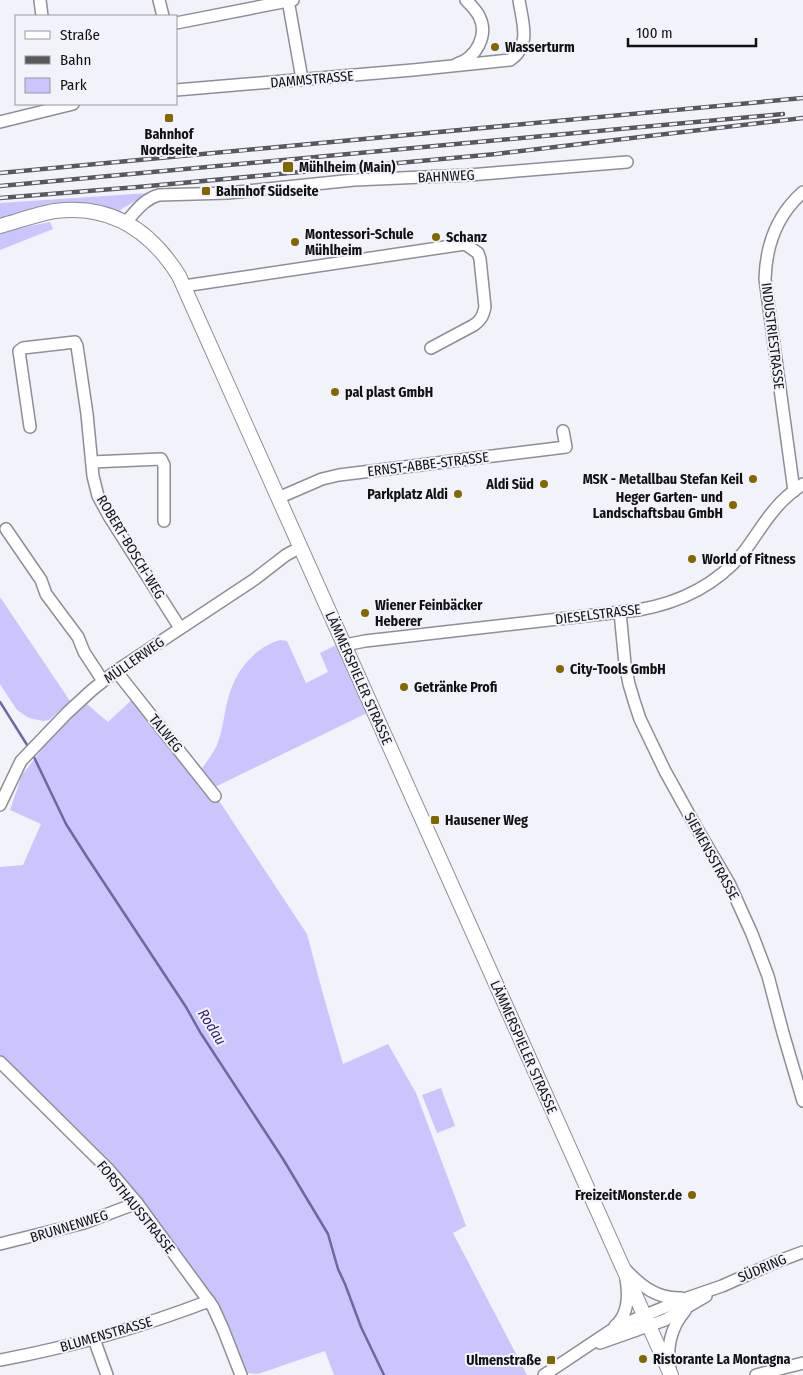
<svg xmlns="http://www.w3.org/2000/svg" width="803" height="1375" font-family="'Fira Sans Condensed',sans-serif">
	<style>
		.green { fill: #cac5fc }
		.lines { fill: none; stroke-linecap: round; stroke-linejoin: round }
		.stream { stroke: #6f68a0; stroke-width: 2.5 }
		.minor-casing { stroke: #8e8e95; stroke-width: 14 }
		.major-casing { stroke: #8e8e95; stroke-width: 16 }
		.minor { stroke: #fff; stroke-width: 11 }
		.major { stroke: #fff; stroke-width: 14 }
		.rail-casing { stroke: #58585c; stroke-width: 4.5 }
		.rail { stroke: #f2f2fa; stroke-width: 2.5; stroke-dasharray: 8; stroke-linecap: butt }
		.poi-dot { fill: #826600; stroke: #f2f2fa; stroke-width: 2 }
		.labels { text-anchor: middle; stroke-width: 4; stroke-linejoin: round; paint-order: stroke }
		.poi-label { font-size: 14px; font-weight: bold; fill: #111114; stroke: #f2f2fa; text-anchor: start }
		.street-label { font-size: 14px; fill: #111114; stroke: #f2f2fa }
		.water-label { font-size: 15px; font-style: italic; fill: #381e7a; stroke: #f2f2fa }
	</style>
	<rect width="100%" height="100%" fill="#f2f2fa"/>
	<g class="green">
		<polygon points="149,193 120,210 123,214 0,220 0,203"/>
		<polygon points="50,222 53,229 0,250 0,232"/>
		<polygon points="0,597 70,701 49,720 43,721 29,718 17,710 0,684"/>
		<path d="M280 640 287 641 306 683 328 672 320 653 336 645 367 713 213 788 204 778 307 934 323 994 343 1064 388 1044 416 1093 466 1226 453 1233 527 1375H334L325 1351 258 1374 247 1373 223 1313 219 1305 139 1198 106 1157 0 1056V867L23 865 41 824 10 810 22 775 81 699 108 722 138 694 200 771C206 763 212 755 217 745 224 728 224 709 230 692 238 668 256 647 280 640Z"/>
		<polygon points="441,1088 455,1126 437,1133 422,1095"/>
	</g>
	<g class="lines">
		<g class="stream">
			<polyline points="0,702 29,748"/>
			<polyline points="33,755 66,824 87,857 186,1007 200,1032 283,1159 328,1234 338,1269 345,1284 361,1327 384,1375"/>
		</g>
		<g class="minor-casing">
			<g id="minor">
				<polyline points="40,0 42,16"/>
				<polyline points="159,0 163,16"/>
				<polyline points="288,0 302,79"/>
				<polyline points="176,23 293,0"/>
				<path d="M457 64C476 58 489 35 479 16 476 10 471 5 466 0"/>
				<path d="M176 90 413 70 510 60C532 46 522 21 519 0"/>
				<polyline points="0,122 73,104"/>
				<path d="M126 222C136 211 144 199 159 195L228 193 354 180 469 175 627 162"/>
				<path d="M184 286 465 244 478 253 480 259 485 307C483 316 481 320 474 325L431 348"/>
				<polyline points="30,427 19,351 23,348 75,342 77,346 87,414 93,476 98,496 109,516 180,628"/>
				<polyline points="92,462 161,459 164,465 164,521"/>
				<path d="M794 491 765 279C766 245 778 214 803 192"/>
				<polyline points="278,498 322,479 339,475 566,447 563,431"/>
				<polyline points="6,529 41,580 46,594 78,637 84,652 103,681"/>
				<polyline points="620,612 625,664 629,684 635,704 640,719 665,771 696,827 729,883 752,934 768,976 783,1033 803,1101"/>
				<path d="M345 645 365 641 638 610C679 603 716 585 743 553 754 539 763 523 775 509 783 499 793 491 803 484"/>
				<polyline points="116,671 215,796"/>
				<polyline points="0,805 21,761 67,713 92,690 116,671 255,579 286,555 301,547"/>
				<polyline points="0,1062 109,1170 137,1203 213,1307 223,1329 241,1375"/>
				<polyline points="0,1244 84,1223 137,1203"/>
				<path d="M626 1270C641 1286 657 1299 681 1298"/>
				<path d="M615 1326C629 1314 629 1296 626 1279"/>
				<polyline points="94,1339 107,1375"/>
				<polyline points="600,1343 665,1320 706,1296"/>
				<path d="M0 1360C71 1347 141 1327 209 1301"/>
				<path d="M670 1368C666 1348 671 1327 685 1311"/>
				<polyline points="544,1375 610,1331 631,1321 687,1298 722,1286 776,1262 803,1252"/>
				<polyline points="756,1375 803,1363"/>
			</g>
		</g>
		<g class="major-casing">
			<path id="major" d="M0 226C18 221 37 214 55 211 111 204 151 231 179 276L671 1375"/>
		</g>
		<use href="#minor" class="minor"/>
		<use href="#major" class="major"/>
		<g class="rail-casing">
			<g id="rail">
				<polyline points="0,173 803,98"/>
				<polyline points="0,186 783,114"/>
				<polyline points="0,198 138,187 496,154 803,118"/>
			</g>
		</g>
		<use href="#rail" class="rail"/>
	</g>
	<g class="poi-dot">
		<circle cx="495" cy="47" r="5"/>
		<rect x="164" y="113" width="10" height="10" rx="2.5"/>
		<rect x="282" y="161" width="12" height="12" rx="2.5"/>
		<rect x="201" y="186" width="10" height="10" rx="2.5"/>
		<circle cx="436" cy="237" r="5"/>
		<circle cx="295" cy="242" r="5"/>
		<circle cx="335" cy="392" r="5"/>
		<circle cx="753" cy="479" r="5"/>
		<circle cx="544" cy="484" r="5"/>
		<circle cx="458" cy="494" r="5"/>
		<circle cx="733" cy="505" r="5"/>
		<circle cx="692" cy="559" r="5"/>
		<circle cx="365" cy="613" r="5"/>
		<circle cx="560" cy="669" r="5"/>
		<circle cx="404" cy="687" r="5"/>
		<rect x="430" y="815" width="10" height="10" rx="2.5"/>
		<circle cx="692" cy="1195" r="5"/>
		<circle cx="643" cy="1359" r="5"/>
		<rect x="546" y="1355" width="10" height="10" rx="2.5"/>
	</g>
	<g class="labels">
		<g class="poi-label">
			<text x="505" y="52">Wasserturm</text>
			<text x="169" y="139" text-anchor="middle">Bahnhof<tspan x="169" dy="16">Nordseite</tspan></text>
			<text x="299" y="172">Mühlheim (Main)</text>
			<text x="216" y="196">Bahnhof Südseite</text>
			<text x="305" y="239">Montessori-Schule<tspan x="305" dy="16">Mühlheim</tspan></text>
			<text x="446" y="242">Schanz</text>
			<text x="345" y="397">pal plast GmbH</text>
			<text x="743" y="484" text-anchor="end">MSK - Metallbau Stefan Keil</text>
			<text x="534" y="489" text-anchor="end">Aldi Süd</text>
			<text x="448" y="499" text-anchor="end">Parkplatz Aldi</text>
			<text x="723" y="502" text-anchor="end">Heger Garten- und<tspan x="723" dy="16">Landschaftsbau GmbH</tspan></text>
			<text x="702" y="564">World of Fitness</text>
			<text x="375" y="610">Wiener Feinbäcker<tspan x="375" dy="16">Heberer</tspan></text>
			<text x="570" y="674">City-Tools GmbH</text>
			<text x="414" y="692">Getränke Profi</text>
			<text x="445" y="825">Hausener Weg</text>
			<text x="682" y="1200" text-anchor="end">FreizeitMonster.de</text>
			<text x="653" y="1364">Ristorante La Montagna</text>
			<text x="541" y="1365" text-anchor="end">Ulmenstraße</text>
		</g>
		<g class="street-label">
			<text transform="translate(312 79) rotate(-5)" y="5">DAMMSTRASSE</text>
			<text transform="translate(446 176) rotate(-3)" y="5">BAHNWEG</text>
			<text transform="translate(773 336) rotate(83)" y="5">INDUSTRIESTRASSE</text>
			<text transform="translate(428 464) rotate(-7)" y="5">ERNST-ABBE-STRASSE</text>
			<text transform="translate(131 547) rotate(59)" y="5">ROBERT-BOSCH-WEG</text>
			<text transform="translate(598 614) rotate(-7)" y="5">DIESELSTRASSE</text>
			<text transform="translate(134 660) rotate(-35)" y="5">MÜLLERWEG</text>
			<text transform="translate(359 678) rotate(66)" y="5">LÄMMERSPIELER STRASSE</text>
			<text transform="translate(166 733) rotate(51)" y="5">TALWEG</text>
			<text transform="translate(712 856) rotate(61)" y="5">SIEMENSSTRASSE</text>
			<text transform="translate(524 1047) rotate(66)" y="5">LÄMMERSPIELER STRASSE</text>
			<text transform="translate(136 1207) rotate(51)" y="5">FORSTHAUSSTRASSE</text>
			<text transform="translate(69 1226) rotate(-17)" y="5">BRUNNENWEG</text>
			<text transform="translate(762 1268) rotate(-23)" y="5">SÜDRING</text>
			<text transform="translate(106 1334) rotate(-16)" y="5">BLUMENSTRASSE</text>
		</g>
		<g class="water-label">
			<text transform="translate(212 1027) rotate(58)" y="5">Rodau</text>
		</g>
	</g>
	<rect x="15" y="15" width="162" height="90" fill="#f2f2fa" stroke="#98989e"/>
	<rect x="25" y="31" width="25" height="8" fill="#ffffff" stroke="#98989e"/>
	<text x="60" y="40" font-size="15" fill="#111114">Straße</text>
	<rect x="25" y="56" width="25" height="8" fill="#58585c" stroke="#98989e"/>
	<text x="60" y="65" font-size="15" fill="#111114">Bahn</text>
	<rect x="25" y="78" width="25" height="15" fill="#cac5fc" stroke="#98989e"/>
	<text x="60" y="90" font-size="15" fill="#111114">Park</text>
	<path d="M628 38v8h128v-8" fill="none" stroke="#111114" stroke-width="2.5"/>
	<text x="636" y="38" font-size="15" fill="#111114" stroke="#f2f2fa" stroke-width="4" paint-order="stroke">100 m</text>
</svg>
